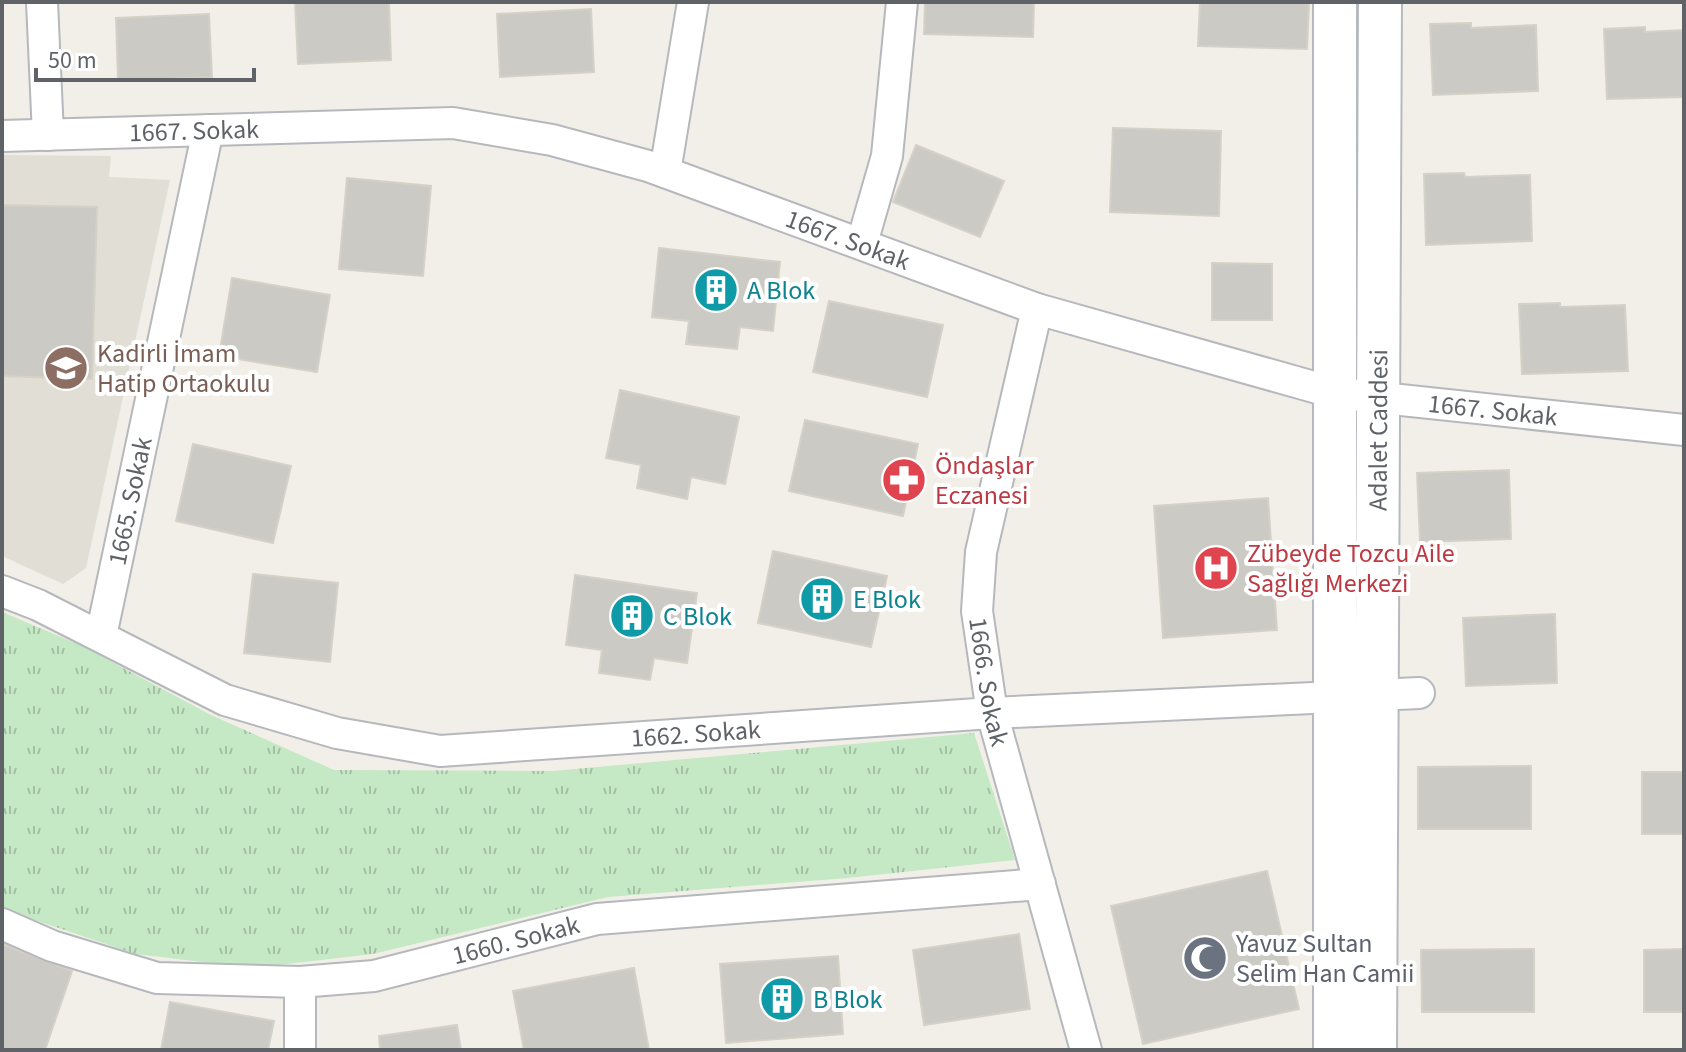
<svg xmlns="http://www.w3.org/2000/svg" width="1686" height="1052" font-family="'Source Sans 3',sans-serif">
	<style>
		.education { fill: #e1ded6 }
		.grass { fill: url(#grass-dots) }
		.park { fill: url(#park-tufts) }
		.building { fill: #cccac5; stroke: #d6d1c6; stroke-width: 2 }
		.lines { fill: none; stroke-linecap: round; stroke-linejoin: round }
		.street-casing { stroke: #b5b8bc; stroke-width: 34 }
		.secondary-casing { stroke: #b6babf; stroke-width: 46 }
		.street { stroke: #fff; stroke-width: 30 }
		.secondary { stroke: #fff; stroke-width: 42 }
		.labels { text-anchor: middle; stroke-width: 8; stroke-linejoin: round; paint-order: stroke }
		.street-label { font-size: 26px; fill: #5f6368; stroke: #fff }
		.culture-label { font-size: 26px; fill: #0d838f; stroke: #fff; text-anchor: start }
		.education-label { font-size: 26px; fill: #785e54; stroke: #fff; text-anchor: start }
		.health-label { font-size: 26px; fill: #be3a42; stroke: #fff; text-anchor: start }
		.worship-label { font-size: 26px; fill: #5b616d; stroke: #fff; text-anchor: start }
	</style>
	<defs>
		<pattern id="grass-dots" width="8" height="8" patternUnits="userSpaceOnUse" patternTransform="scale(2)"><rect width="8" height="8" fill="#c5e8c5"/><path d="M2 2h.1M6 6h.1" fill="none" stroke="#a3c0a4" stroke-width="1.8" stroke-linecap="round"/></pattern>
		<pattern id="park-tufts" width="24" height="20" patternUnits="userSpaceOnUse" patternTransform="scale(2)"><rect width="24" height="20" fill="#c5e8c5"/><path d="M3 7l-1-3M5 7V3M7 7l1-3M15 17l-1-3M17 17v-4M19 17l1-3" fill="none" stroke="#a3c0a4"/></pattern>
	</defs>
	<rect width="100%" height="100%" fill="#f1efe8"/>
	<polygon class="education" points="2,155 111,156 109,177 170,180 86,568 63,584 2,556"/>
	<polygon class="grass" points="1352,2 1361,2 1362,311 1353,314"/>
	<polygon class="park" points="2,612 80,645 211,715 334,770 553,771 974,733 1015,860 847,878 608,897 373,954 252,968 136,954 2,909"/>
	<g class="building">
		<polygon points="295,2 389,2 391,60 298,64"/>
		<polygon points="925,2 1034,2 1033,37 924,34"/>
		<polygon points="1200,2 1309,2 1307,49 1198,46"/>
		<polygon points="591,9 594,72 500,77 497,14"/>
		<polygon points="209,14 212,77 118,81 116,18"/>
		<polygon points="1471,23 1471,28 1536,25 1538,91 1433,95 1430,24"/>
		<polygon points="1645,27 1645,32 1684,30 1684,97 1607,99 1604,29"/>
		<polygon points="1113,128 1221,131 1219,216 1110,212"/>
		<polygon points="916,145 1004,181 980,237 893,202"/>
		<polygon points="1464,173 1465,177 1530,175 1532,241 1426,245 1424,174"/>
		<polygon points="347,178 431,186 423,276 339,269"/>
		<polygon points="2,205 97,207 92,379 2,376"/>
		<polygon points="659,248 780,262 773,331 740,327 737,349 686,344 689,321 652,317"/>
		<polygon points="1212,263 1272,264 1272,320 1212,320"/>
		<polygon points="232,278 330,295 317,372 219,356"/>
		<polygon points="829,301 943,325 927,397 813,372"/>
		<polygon points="1560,303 1560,307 1625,305 1628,371 1522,374 1519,304"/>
		<polygon points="620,390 739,417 725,484 691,477 687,499 637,488 641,465 606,458"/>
		<polygon points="805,420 918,444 903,516 789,491"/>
		<polygon points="193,444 291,466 273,543 176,521"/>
		<polygon points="1509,470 1511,539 1420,542 1417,473"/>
		<polygon points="1268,498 1277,630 1163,638 1154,506"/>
		<polygon points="773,551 887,576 871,647 758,623"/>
		<polygon points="253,574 338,583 330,662 244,653"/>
		<polygon points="575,575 697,593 687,663 654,658 650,680 599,673 602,650 566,645"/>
		<polygon points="1555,614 1557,683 1466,686 1463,618"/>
		<polygon points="1531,766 1531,829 1418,829 1418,767"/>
		<rect x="1642" y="772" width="42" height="62"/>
		<polygon points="1267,871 1299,1009 1143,1044 1111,906"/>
		<polygon points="1019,934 1030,1009 924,1025 913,950"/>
		<polygon points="2,944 72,971 45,1050 2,1050"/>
		<polygon points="1534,949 1534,1012 1422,1012 1421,950"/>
		<polygon points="1684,949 1684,1012 1644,1012 1644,950"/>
		<polygon points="838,956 843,1034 726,1043 720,964"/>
		<polygon points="634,968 649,1050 524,1050 513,991"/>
		<polygon points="170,1002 274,1021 268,1050 161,1050"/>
		<polygon points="457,1025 461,1050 380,1050 379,1036"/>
	</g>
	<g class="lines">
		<g class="street-casing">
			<g id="street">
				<polyline points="42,2 48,135"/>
				<path id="s1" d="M2 136 453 123 552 140 648 166 1037 309 1335 393 1684 430"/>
				<polyline points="665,172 693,2"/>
				<polyline points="862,243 887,156 902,2"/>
				<path id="s2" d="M1037 309 981 552 977 611 992 713 1086 1050"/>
				<path id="s3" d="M2 591 38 605 225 700 337 733 440 751 992 713 1419 693"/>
				<path id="s4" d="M101 636 208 130"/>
				<path id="s5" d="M2 924 52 946 157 978 300 982 374 976 597 919 1040 884"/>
				<polyline points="300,1050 300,982"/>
			</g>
		</g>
		<g class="secondary-casing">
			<g id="secondary">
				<polyline points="1335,1050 1335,2"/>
				<path id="s6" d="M1375 1050 1380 2"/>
			</g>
		</g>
		<use href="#street" class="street"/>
		<use href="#secondary" class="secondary"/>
	</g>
	<defs>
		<g id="building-disc" transform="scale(2.3)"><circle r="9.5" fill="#0f9aa8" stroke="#fff"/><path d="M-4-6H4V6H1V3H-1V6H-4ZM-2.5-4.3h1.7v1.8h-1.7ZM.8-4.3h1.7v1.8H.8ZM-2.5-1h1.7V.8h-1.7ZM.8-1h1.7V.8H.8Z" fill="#fff"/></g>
		<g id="school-disc" transform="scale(2.3)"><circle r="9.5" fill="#8d6e63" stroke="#fff"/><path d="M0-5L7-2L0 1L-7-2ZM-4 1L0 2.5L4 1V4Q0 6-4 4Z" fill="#fff"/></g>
		<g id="pharmacy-disc" transform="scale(2.3)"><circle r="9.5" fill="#e0444e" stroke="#fff"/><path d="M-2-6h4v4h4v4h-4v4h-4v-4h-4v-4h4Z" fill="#fff"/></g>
		<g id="hospital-disc" transform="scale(2.3)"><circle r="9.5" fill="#e0444e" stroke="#fff"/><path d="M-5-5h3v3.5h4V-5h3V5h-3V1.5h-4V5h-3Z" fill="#fff"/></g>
		<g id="mosque-disc" transform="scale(2.3)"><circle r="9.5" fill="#6b7280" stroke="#fff"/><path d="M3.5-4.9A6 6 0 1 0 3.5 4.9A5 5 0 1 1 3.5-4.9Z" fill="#fff"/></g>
	</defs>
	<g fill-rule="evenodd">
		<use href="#building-disc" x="716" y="290"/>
		<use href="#school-disc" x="66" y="368"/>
		<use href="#pharmacy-disc" x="904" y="480"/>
		<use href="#hospital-disc" x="1216" y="568"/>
		<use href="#building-disc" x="822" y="599"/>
		<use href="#building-disc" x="632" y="616"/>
		<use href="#mosque-disc" x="1205" y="958"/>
		<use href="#building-disc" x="782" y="999"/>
	</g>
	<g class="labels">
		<g class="street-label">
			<text dy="9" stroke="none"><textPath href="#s1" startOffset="192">1667. Sokak</textPath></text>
			<text dy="9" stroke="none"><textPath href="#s1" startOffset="864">1667. Sokak</textPath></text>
			<text dy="9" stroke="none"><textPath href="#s1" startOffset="1534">1667. Sokak</textPath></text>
			<text dy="9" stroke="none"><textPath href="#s6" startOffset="620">Adalet Caddesi</textPath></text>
			<text dy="9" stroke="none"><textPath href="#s4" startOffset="138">1665. Sokak</textPath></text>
			<text dy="9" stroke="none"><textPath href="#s2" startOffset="380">1666. Sokak</textPath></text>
			<text dy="9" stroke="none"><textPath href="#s3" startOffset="726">1662. Sokak</textPath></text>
			<text dy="9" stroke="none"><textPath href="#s5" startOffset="528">1660. Sokak</textPath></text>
		</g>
		<g class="culture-label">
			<text x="747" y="299">A Blok</text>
			<text x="853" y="608">E Blok</text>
			<text x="663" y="625">C Blok</text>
			<text x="813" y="1008">B Blok</text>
		</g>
		<g class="education-label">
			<text x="97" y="362">Kadirli İmam<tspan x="97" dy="30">Hatip Ortaokulu</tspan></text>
		</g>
		<g class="health-label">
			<text x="935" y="474">Öndaşlar<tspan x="935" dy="30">Eczanesi</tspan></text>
			<text x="1247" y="562">Zübeyde Tozcu Aile<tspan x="1247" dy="30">Sağlığı Merkezi</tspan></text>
		</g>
		<g class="worship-label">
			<text x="1236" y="952">Yavuz Sultan<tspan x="1236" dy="30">Selim Han Camii</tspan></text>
		</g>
	</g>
	<rect width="1686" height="1052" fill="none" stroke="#5f6368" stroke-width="8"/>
	<path d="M36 68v12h218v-12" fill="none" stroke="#5f6368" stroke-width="4"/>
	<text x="48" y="68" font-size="24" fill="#5f6368" stroke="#ffffff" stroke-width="6" paint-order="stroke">50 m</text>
</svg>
